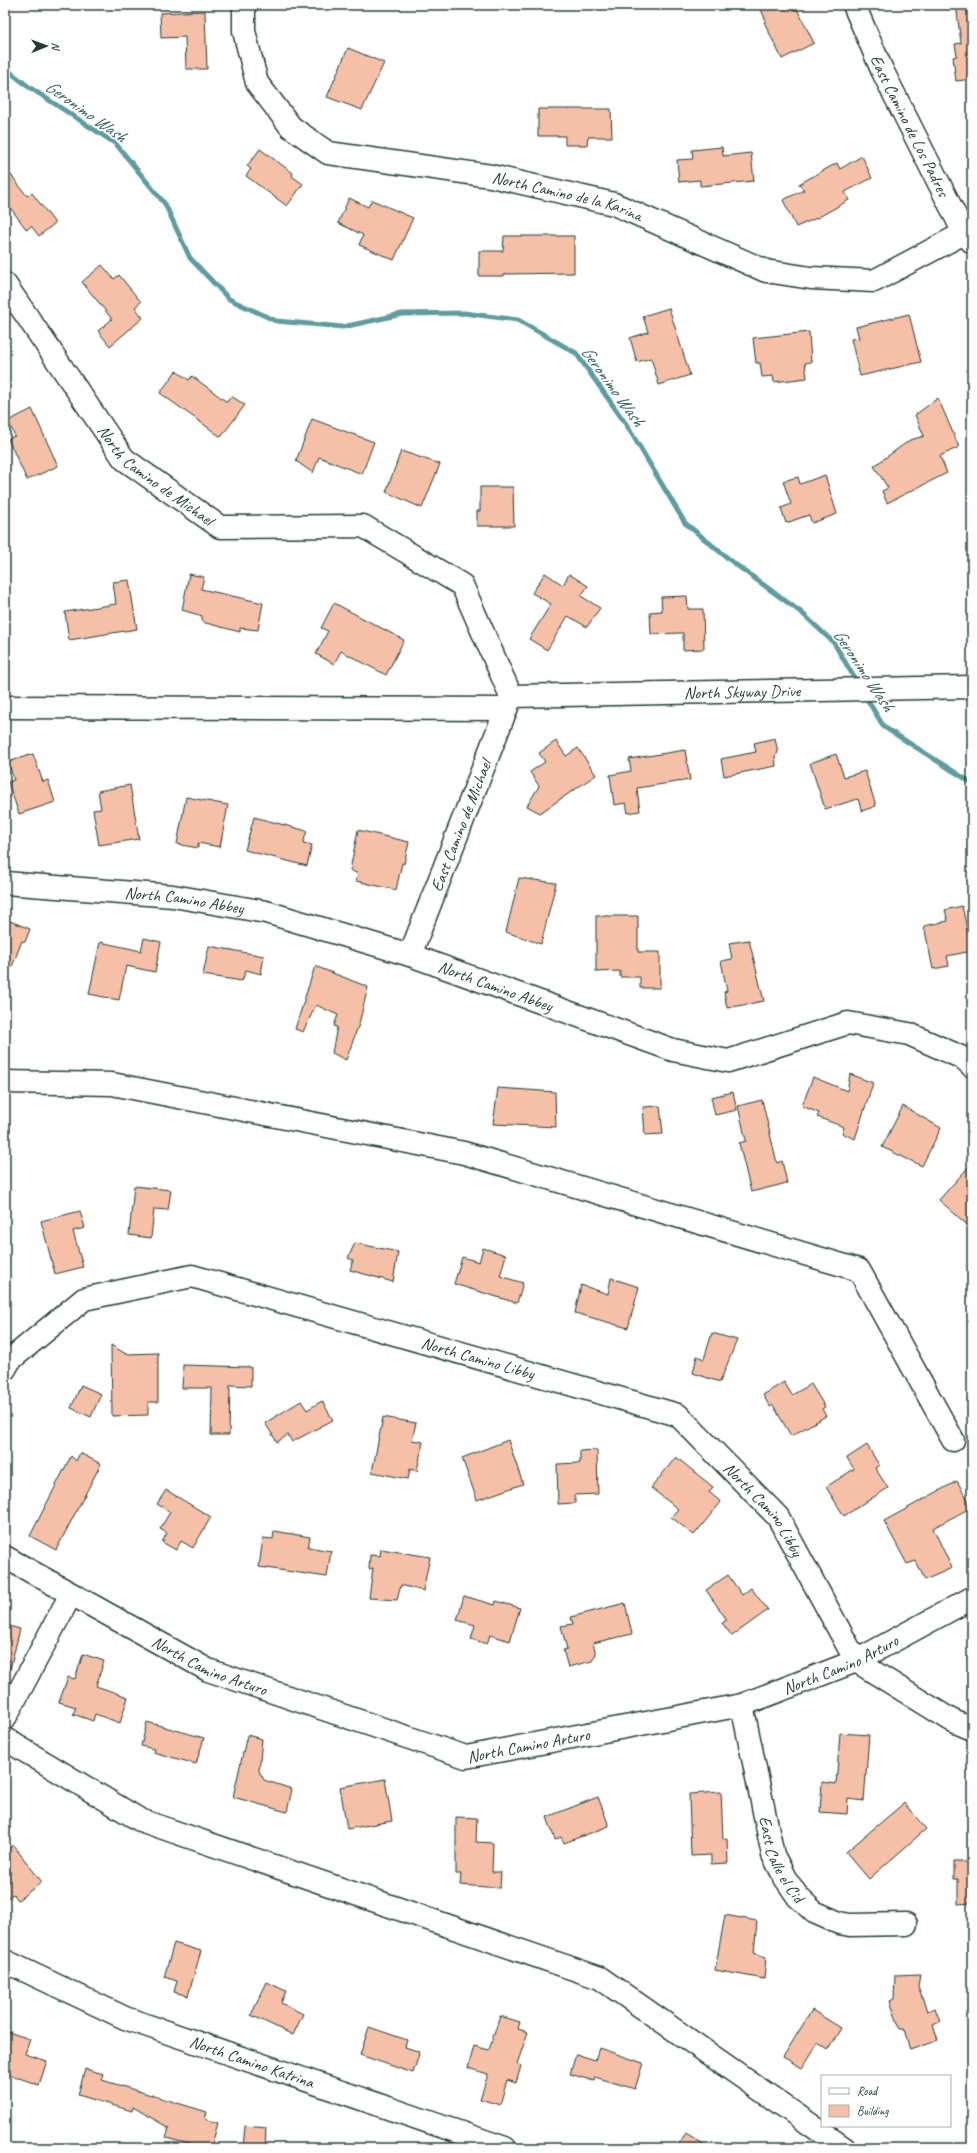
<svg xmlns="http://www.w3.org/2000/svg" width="977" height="2153" font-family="Caveat,sans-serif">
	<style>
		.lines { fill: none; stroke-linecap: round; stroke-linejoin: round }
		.stream { stroke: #5f9c9e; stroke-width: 5 }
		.building { fill: #f5c0a7; stroke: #1f3d34 }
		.minor-casing { stroke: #1f3d34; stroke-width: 25 }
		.minor { stroke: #fff; stroke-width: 22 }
		.labels { text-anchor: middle; stroke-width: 3.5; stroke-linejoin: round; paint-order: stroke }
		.street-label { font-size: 17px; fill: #1f3d34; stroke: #fff }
		.water-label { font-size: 18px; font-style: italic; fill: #3a6460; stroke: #fff }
	</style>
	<rect width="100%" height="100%" fill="#fff"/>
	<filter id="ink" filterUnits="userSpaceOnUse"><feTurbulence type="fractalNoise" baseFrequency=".025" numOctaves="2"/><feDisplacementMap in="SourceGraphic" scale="8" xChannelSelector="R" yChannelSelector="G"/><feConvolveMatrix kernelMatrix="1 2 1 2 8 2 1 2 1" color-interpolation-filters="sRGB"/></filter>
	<g filter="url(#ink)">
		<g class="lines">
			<g class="stream">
				<polyline points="5,68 29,87 116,144 165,204 190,258 229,299 276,321 343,327 402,314 464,313 518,320 576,353 626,424 685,523 735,564 802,613 834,643 858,684"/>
				<polyline points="865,696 884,727 972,783"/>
			</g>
		</g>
		<g class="building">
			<polygon points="759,5 795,5 814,43 782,59 764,22 766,21"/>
			<polygon points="956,5 972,5 972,79 956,81 953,57 957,56 955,44 961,43"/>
			<polygon points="205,11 207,69 186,69 185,37 161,38 160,13"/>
			<polygon points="348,48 384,63 362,110 327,97"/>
			<polygon points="538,109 611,109 612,137 588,137 587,145 565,145 565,136 538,136"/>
			<polygon points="722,147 723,156 751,153 754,181 700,186 700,180 679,182 677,160 693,159 692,150"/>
			<polygon points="260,149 293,173 292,176 303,184 287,206 246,176 251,169 247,166"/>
			<polygon points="862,156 872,178 845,192 849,200 819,217 796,227 783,200 804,190 799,184 837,163 840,169"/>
			<polygon points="5,167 27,196 32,193 55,223 39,236 31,226 27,230 5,201"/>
			<polygon points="349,198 368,207 372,200 413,218 394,260 359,245 363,235 338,223"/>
			<polygon points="504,236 574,236 574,273 504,274 504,276 479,276 479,251 503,251"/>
			<polygon points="102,265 114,279 119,275 141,302 135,307 143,318 110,346 98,331 112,319 82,282"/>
			<polygon points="669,308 690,375 659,385 651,358 637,362 630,338 648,332 643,316"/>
			<polygon points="909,314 921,362 860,376 851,339 859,338 856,327"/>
			<polygon points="809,332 811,362 805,363 807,378 774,382 773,376 762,377 760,363 756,363 753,338"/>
			<polygon points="176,371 189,380 192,376 227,402 231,396 245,405 221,437 160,393"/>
			<polygon points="938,398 959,447 940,456 947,473 887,503 882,491 888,488 874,466 910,440 924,436 915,415"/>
			<polygon points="32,409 58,466 27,480 8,439 15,436 8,421"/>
			<polygon points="312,419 374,442 362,474 319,457 313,473 296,461"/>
			<polygon points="401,451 440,464 422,508 386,492"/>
			<polygon points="825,475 837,514 812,523 809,515 786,523 781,508 791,504 783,481 798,477 800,484"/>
			<polygon points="480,487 513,487 514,526 477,526 477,511 480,511"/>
			<polygon points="545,573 563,585 569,574 588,586 581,596 600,608 587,627 568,616 547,650 529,639 551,604 532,593"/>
			<polygon points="189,574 204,577 201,589 263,603 258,630 240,628 240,632 202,622 202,616 182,610"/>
			<polygon points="129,580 137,629 69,640 65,612 116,604 113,582"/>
			<polygon points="687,596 688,609 703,609 704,649 683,650 683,633 651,634 650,612 662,611 661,597"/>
			<polygon points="334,603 404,640 386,675 341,651 334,664 316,654 328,631 321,628"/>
			<polygon points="775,738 778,753 775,756 776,766 724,776 721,759 756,752 754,743"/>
			<polygon points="556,741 566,756 578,748 596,775 540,813 527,806 539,786 530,772 545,762 539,753"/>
			<polygon points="685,750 690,780 637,788 640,811 628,813 626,803 614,805 610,775 631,771 629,759"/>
			<polygon points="33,754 43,782 48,780 55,802 19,814 8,782 14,780 8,762"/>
			<polygon points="836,754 844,777 865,771 876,806 862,811 858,799 825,809 810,763"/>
			<polygon points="130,785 139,839 99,845 93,810 101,809 98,791"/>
			<polygon points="186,797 228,805 220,847 198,843 198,848 177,844"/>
			<polygon points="254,817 307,831 303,843 312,845 307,866 245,850"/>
			<polygon points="358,830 409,842 404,864 402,863 396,890 356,881 358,874 350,870"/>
			<polygon points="519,878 556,883 541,944 506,932"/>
			<polygon points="962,906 972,951 947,956 949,966 933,969 924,926 948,921 945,910"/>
			<polygon points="596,916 638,916 638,952 660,952 660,988 640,988 640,977 620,977 620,971 596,972"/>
			<polygon points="10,921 30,929 25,942 22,941 6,982 5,934"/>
			<polygon points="144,938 161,942 155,972 126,966 119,1000 89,994 100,942 141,951"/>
			<polygon points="749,940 764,1001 727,1008 724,992 727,991 721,961 732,959 729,943"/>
			<polygon points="209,946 264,956 261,974 246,970 242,981 203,975"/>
			<polygon points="315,966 368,987 359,1024 346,1060 332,1053 337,1027 334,1026 338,1015 316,1005 303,1032 295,1029"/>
			<polygon points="850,1074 873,1083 855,1139 842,1133 844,1127 817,1117 819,1113 802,1106 813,1077 847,1091"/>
			<polygon points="498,1088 555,1092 556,1127 493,1124"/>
			<polygon points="733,1092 737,1110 715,1115 711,1097"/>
			<polygon points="762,1100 777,1163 782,1161 787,1183 751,1192 739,1143 746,1141 738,1106"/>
			<polygon points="660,1106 663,1134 645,1135 643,1107"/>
			<polygon points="903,1106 941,1128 922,1166 882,1147"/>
			<polygon points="972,1163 972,1229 939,1200"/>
			<polygon points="134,1186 171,1190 168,1210 154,1209 151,1238 129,1235"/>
			<polygon points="80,1211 85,1228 73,1231 83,1267 55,1274 41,1221"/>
			<polygon points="355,1243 398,1252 393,1282 350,1270 353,1260 348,1258"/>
			<polygon points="483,1248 506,1255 500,1276 523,1283 517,1303 454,1284 462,1257 479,1262"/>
			<polygon points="611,1278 639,1287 628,1328 575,1313 581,1285 608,1294"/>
			<polygon points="712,1333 737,1340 720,1382 693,1373 697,1356 704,1359"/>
			<polygon points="111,1345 126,1354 158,1353 158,1402 148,1402 148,1415 112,1416"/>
			<polygon points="183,1365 251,1367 251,1386 230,1385 229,1435 211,1435 212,1388 182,1388"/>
			<polygon points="784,1382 792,1395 811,1384 825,1407 822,1409 826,1416 791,1436 773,1405 770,1407 763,1395"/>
			<polygon points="81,1385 101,1394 91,1417 71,1408"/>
			<polygon points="301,1401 307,1410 322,1401 333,1420 292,1442 288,1435 277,1442 265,1423"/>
			<polygon points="383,1417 416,1423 412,1440 423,1442 417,1471 410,1469 408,1479 372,1472"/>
			<polygon points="508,1440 523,1484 477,1500 462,1458"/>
			<polygon points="867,1445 879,1465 875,1468 888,1488 844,1516 826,1487 854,1469 847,1458"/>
			<polygon points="597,1450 598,1494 575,1495 575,1503 558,1504 557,1464 580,1463 580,1451"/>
			<polygon points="80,1453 101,1464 56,1550 30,1536 71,1456 76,1461"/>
			<polygon points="676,1457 713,1487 709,1492 721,1502 694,1535 671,1517 678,1509 651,1488"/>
			<polygon points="957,1481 972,1507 933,1528 952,1568 925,1580 916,1561 907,1564 884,1521"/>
			<polygon points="166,1490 211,1517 193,1548 181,1541 176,1550 162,1542 167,1533 160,1529 170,1512 157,1504"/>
			<polygon points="274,1531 310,1537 308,1547 331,1551 327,1577 259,1567 263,1538 273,1539"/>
			<polygon points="381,1549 430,1557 423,1591 401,1585 397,1600 369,1598 373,1568 369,1569 370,1555 380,1556"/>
			<polygon points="728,1575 742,1595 751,1588 768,1610 732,1636 722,1623 727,1620 706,1590"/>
			<polygon points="464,1596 495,1605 496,1601 520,1608 510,1641 490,1635 487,1644 471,1639 475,1625 457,1620"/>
			<polygon points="625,1603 632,1634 593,1643 596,1654 592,1661 568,1667 563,1650 567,1649 561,1626 573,1624 571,1617"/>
			<polygon points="5,1625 20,1629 10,1669 5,1668"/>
			<polygon points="83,1654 104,1661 96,1686 128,1697 120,1723 95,1714 93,1721 73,1714 76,1707 59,1702 68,1677 75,1679"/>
			<polygon points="147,1722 204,1738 196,1764 153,1752 154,1749 141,1746"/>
			<polygon points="840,1733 869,1735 864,1801 848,1799 847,1814 820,1812 822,1782 836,1784"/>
			<polygon points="247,1735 262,1739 259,1771 264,1780 292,1789 287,1812 233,1797"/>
			<polygon points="385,1779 392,1821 347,1829 340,1787"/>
			<polygon points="721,1792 723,1839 727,1838 728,1863 711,1864 711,1855 691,1856 689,1794"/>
			<polygon points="598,1797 609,1826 564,1843 561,1837 555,1840 547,1817"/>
			<polygon points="904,1803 926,1829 869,1879 846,1852"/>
			<polygon points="456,1817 477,1818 476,1842 493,1843 492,1872 501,1872 500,1888 460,1885 461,1874 456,1874"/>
			<polygon points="13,1845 42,1882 18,1900 13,1894 5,1900 5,1852"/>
			<polygon points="954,1862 972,1862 972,1903 958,1904 958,1879 954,1879"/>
			<polygon points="725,1915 757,1921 754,1953 766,1957 764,1979 715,1970"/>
			<polygon points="174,1943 201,1951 188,1996 174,1992 177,1981 164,1977"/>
			<polygon points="920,1974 918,1987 927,2011 935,2008 940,2021 933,2024 938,2040 910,2050 904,2029 900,2029 890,2001 894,1999 895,1975"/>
			<polygon points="267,1982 286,1991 281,2003 303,2014 293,2035 251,2015"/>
			<polygon points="812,2010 841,2028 828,2050 818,2043 802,2068 783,2057"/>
			<polygon points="500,2016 520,2022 518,2029 528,2032 517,2064 521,2066 516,2083 507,2080 500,2105 480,2099 488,2074 468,2068 474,2046 489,2050"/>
			<polygon points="369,2027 407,2040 405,2047 420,2052 413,2073 360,2055"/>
			<polygon points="5,2031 30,2039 25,2054 47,2061 39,2085 5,2073"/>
			<polygon points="599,2048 643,2063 635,2089 595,2077 594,2081 570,2074 576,2054 595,2060"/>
			<polygon points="85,2069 104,2074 102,2080 207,2112 205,2119 218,2123 211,2148 188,2148 189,2144 166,2138 169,2128 133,2107 132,2111 78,2095"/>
			<polygon points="245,2126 266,2128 265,2148 243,2148"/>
			<polygon points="686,2133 710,2148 676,2148"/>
		</g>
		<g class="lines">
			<g class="minor-casing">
				<g id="minor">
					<path id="s1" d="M244 5V31L257 83 291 127 328 153 491 176 614 204 766 271 811 278 874 281 964 233"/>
					<path id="s2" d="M854 5 882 70 964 233 972 242"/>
					<path id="s3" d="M5 284 124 459 220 527 363 526 462 585 511 696"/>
					<path id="s4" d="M511 696 972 687"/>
					<polyline points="5,707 506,709"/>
					<path id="s5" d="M5 883 173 896 266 912 410 955 673 1050 728 1061 848 1023 909 1034 963 1058 972 1066"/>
					<path id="s6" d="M410 955 511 697"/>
					<polyline points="5,1082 112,1084 464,1153 859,1270 953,1440"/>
					<path id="s7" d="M5 1369 10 1360 84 1299 192 1276 678 1415 778 1517 856 1661 951 1720 972 1729"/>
					<path id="s8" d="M5 1557 208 1670 466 1757 742 1705 856 1661 972 1598"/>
					<path id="s9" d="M742 1705 773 1855 785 1878 798 1897 814 1912 839 1923 850 1925 906 1924"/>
					<polyline points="5,1718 71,1594"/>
					<polyline points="5,1739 140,1820 600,1978 844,2148"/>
					<path id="s10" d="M5 1961 125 2018 505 2148"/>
				</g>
			</g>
			<use href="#minor" class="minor"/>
		</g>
	</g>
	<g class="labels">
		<g class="street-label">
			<text dy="6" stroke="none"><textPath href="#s2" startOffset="133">East Camino de Los Padres</textPath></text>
			<text dy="6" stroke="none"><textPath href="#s1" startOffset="424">North Camino de la Karina</textPath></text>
			<text dy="6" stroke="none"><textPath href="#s3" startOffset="246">North Camino de Michael</textPath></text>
			<text dy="6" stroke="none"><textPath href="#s4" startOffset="231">North Skyway Drive</textPath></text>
			<text dy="6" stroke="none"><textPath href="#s6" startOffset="139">East Camino de Michael</textPath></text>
			<text dy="6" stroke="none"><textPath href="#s5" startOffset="180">North Camino Abbey</textPath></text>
			<text dy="6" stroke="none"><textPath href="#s5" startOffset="504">North Camino Abbey</textPath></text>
			<text dy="6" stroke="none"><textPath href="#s7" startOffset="514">North Camino Libby</textPath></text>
			<text dy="6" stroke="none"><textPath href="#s7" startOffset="850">North Camino Libby</textPath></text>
			<text dy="6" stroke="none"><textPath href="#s8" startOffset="892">North Camino Arturo</textPath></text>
			<text dy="6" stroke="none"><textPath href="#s8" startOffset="232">North Camino Arturo</textPath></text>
			<text dy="6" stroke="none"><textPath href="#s8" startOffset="568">North Camino Arturo</textPath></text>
			<text dy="6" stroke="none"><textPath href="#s9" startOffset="160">East Calle el Cid</textPath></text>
			<text dy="6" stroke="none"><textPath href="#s10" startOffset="267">North Camino Katrina</textPath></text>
		</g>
		<g class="water-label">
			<text transform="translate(86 111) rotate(35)" y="6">Geronimo Wash</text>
			<text transform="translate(613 386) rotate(54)" y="6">Geronimo Wash</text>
			<text transform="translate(864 670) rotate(56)" y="6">Geronimo Wash</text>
		</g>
	</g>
	<rect width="977" height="2153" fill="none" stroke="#fff" stroke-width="20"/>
	<rect x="10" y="10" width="957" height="2133" fill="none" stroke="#1f3d34" stroke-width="1.5" filter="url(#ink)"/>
	<rect x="821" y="2075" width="130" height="52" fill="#ffffff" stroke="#a5b1ae"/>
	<rect x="829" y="2088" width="20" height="6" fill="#ffffff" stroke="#a5b1ae"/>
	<text x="857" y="2095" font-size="12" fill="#1f3d34">Road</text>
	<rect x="829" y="2105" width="20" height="12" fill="#f5c0a7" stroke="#a5b1ae"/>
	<text x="857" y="2115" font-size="12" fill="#1f3d34">Building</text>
	<g transform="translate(46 46) rotate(89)" stroke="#ffffff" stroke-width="3" paint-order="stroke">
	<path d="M0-3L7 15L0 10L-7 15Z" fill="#1f3d34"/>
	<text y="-6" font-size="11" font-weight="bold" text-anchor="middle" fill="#1f3d34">N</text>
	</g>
</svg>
